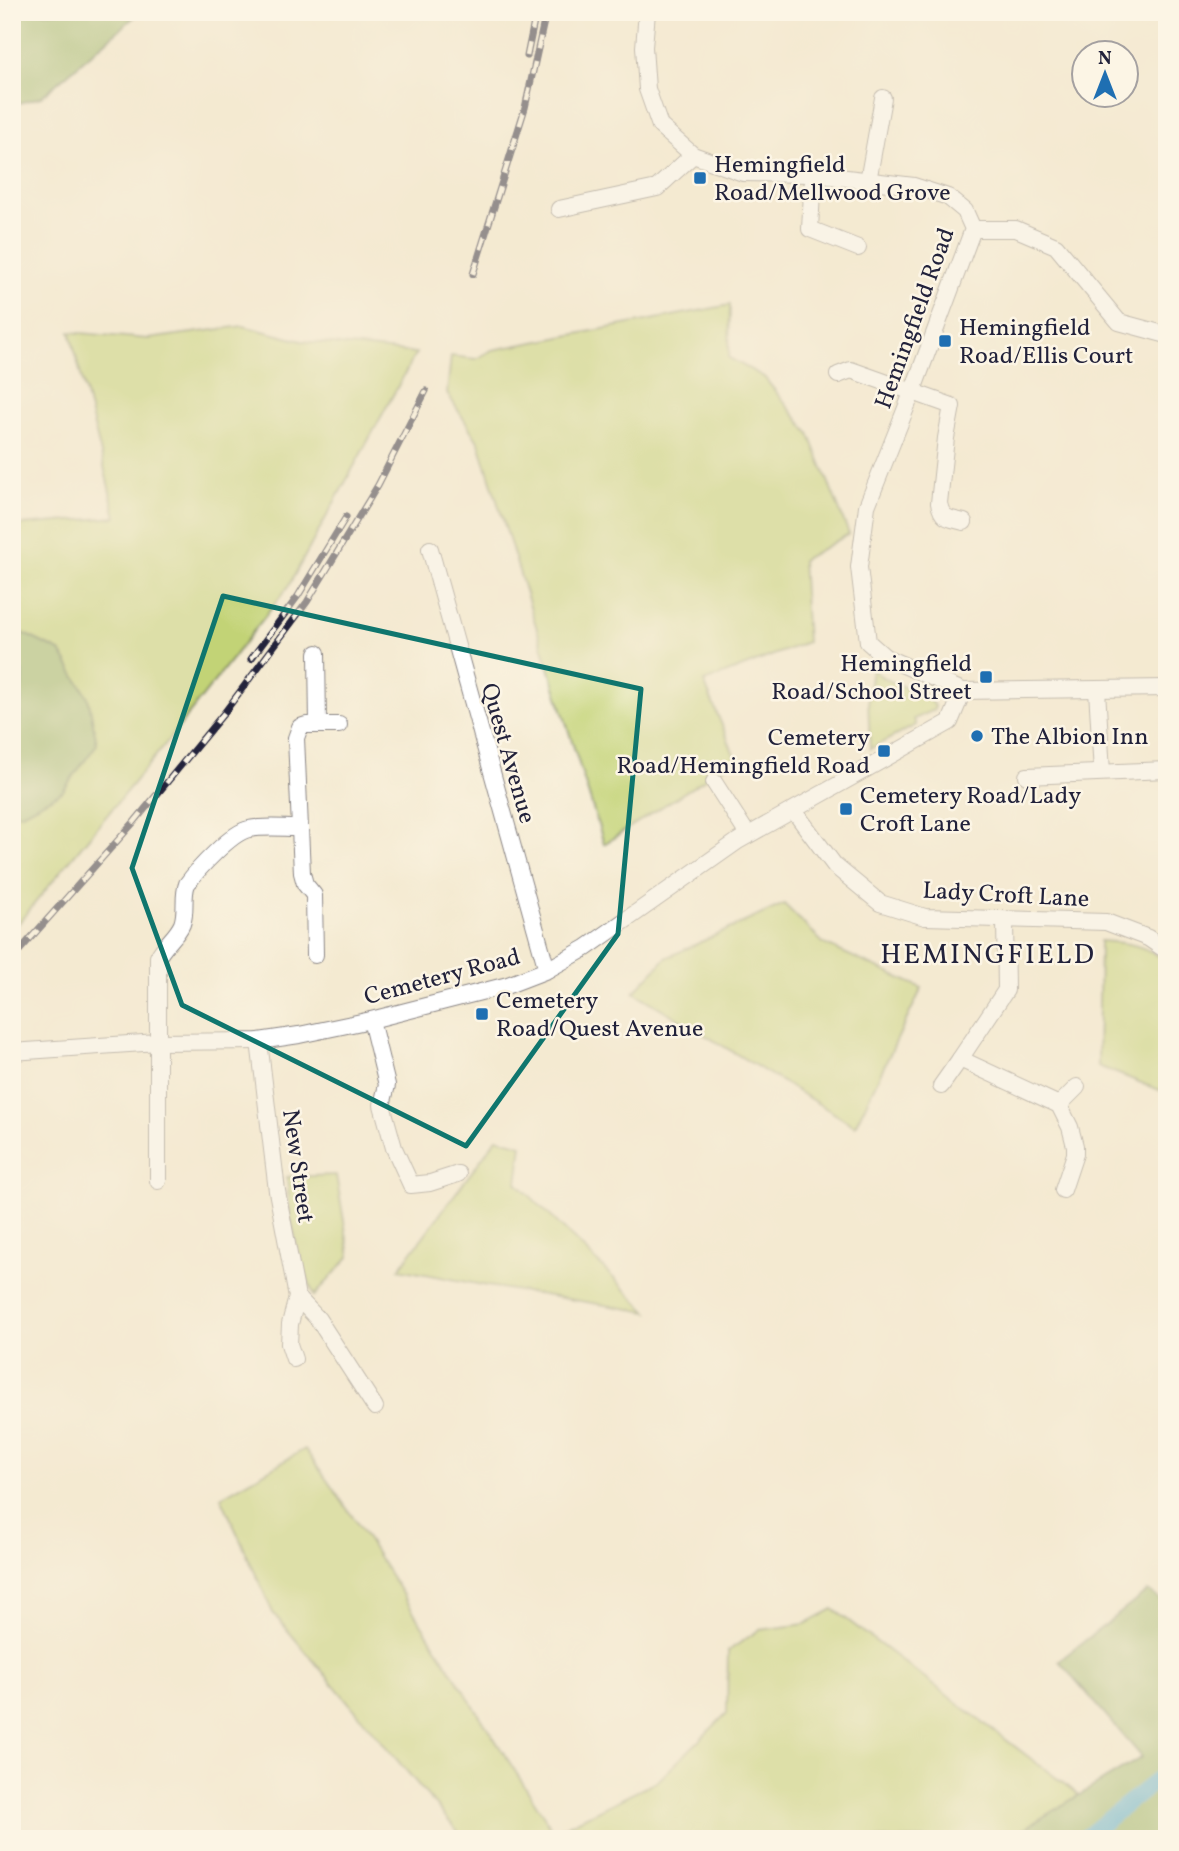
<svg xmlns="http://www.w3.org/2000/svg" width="1179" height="1851" font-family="Vollkorn,serif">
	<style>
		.green { fill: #c2d376; stroke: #727a58; stroke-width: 2 }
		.forest { fill: #99b567; stroke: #5e6c51; stroke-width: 2 }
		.water { fill: #56afd4; stroke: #3c6888; stroke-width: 2 }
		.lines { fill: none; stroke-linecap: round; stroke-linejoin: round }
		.canal { stroke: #56afd4; stroke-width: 16 }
		.minor-casing { stroke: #8b8686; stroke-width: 18 }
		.minor { stroke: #fff; stroke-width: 16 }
		.rail-casing { stroke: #22223b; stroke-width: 7 }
		.rail { stroke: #fcf5e5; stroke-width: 4.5; stroke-dasharray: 13; stroke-linecap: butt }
		.marked { fill: none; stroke: #0f766e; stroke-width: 5; stroke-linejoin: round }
		.poi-dot { fill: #1f6fb2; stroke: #fcf5e5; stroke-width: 2.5 }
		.labels { text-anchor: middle; stroke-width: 5; stroke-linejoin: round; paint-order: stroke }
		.poi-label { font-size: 24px; fill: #22223b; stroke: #fcf5e5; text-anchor: start }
		.street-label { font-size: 24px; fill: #22223b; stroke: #fcf5e5 }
		.quarter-label { font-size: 28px; letter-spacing: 2px; fill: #22223b; stroke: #fcf5e5 }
	</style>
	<rect width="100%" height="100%" fill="#fcf5e5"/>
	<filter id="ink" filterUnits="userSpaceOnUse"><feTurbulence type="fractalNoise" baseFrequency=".0143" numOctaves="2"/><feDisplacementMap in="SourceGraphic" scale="14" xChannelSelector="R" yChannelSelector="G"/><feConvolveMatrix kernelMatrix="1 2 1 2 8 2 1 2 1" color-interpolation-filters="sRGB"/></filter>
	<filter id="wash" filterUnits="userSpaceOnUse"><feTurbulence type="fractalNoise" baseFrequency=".00686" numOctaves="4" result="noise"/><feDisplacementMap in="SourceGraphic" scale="28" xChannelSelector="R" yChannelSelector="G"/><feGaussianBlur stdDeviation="1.57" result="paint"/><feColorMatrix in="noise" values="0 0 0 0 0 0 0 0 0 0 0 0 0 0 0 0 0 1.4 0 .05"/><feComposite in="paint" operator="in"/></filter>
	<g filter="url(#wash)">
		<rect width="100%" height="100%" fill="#f4ead1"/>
		<g class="green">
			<polygon points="730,305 729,358 764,377 809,433 849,534 802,560 807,642 704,682 736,759 604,844 479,443 447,393 451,356 476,359 492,350"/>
			<polygon points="243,326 302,341 416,353 288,587 167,742 12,931 12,526 116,517 100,450 70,332 148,339"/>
			<path d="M872 669C888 686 924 689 935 706L934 710 914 719 916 725 870 749 868 697Z"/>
			<polygon points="784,904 824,944 922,988 855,1126 634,992 666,958"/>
			<path d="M1100 941C1127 943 1145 944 1167 962V1093L1098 1066Z"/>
			<polygon points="497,1138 522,1145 517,1183 648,1312 488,1286 399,1269"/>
			<polygon points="336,1175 350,1256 314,1296 298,1251 290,1215 287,1177"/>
			<polygon points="305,1449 355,1520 554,1832 658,1781 727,1713 728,1651 759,1630 805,1624 833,1609 1079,1795 1007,1839 559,1839 554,1833 540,1839 464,1839 273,1613 221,1497"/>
		</g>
		<g class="forest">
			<polygon points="12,12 140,12 41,97 12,105"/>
			<polygon points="12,628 60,651 88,697 97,744 62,792 20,814 12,812 12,739 19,727 22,671 12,665"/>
			<polygon points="1148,1591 1167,1604 1167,1839 1007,1839 1142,1757 1059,1661"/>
		</g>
		<polygon class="water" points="12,665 22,671 19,727 12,739"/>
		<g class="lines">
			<polyline class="canal" points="1083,1839 1167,1772"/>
		</g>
	</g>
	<g filter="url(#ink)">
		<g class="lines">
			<g class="minor-casing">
				<g id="minor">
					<polyline points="647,12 644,47 647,89 660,126 693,155 743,173 813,174 914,186 948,197 965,211 973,229 912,393 867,506 859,567 868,642 885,657 963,691 1167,688"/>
					<polyline points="813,174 810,229 858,248"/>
					<polyline points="868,181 883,98"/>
					<polyline points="559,209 657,188 693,155"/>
					<polyline points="973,229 1016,229 1056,246 1119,322 1167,335"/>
					<path d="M838 375 851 370 952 406 946 438 939 503C942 520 950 518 964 522"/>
					<polyline points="430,549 547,970"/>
					<polyline points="317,653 318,725"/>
					<polyline points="1097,690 1102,772"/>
					<polyline points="1027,776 1166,770"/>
					<polyline points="714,782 748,835"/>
					<polyline points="794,811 835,866 880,903 925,917 1106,922 1148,938 1167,951"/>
					<polyline points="1005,920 1006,990 960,1059 1059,1105 1070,1127 1075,1146 1075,1154 1063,1190"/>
					<polyline points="315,955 314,895 305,884 302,873 296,738 300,727 306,725 339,725"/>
					<polyline points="371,1020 387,1085 382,1105 394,1148 411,1185 430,1183 458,1174"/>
					<polyline points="259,1041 277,1191 297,1297 290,1324 289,1344 294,1359"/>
					<polyline points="12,1052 158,1042 259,1041 299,1035 371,1020 508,985 547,970 586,948 738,841 950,722 963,691"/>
					<polyline points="941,1086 960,1059"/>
					<polyline points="1059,1105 1077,1087"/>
					<path d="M158 1181V957C164 945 177 936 182 924 187 911 182 897 187 884 197 870 232 832 249 829 265 826 283 828 299 828"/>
					<polyline points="297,1297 318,1319 375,1407"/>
				</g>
			</g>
			<use href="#minor" class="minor"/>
			<g class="rail-casing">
				<g id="rail">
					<polyline points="527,56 536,12"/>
					<polyline points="473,274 525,108 546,12"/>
					<polyline points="251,659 298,596 346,517"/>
					<polyline points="12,959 135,821 224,713 307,602 378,485 426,391"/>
				</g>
			</g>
			<use href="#rail" class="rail"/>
		</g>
	</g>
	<path d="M0 0H1179V1851H0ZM223 596 641 689 618 934 466 1146 182 1005 132 868Z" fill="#f4ead1" fill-opacity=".55" fill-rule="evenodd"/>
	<path class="marked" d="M223 596 641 689 618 934 466 1146 182 1005 132 868Z"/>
	<g class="poi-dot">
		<rect x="693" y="171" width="14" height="14" rx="3.5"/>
		<rect x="938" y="334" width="14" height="14" rx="3.5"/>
		<rect x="979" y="670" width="14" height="14" rx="3.5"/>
		<circle cx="977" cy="736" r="7"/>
		<rect x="877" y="744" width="14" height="14" rx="3.5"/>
		<rect x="839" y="802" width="14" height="14" rx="3.5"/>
		<rect x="475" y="1007" width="14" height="14" rx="3.5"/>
	</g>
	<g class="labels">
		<g class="poi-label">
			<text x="714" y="172">Hemingfield<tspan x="714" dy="28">Road/Mellwood Grove</tspan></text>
			<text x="959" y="335">Hemingfield<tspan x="959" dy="28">Road/Ellis Court</tspan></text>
			<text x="972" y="671" text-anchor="end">Hemingfield<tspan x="972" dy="28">Road/School Street</tspan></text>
			<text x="991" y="744">The Albion Inn</text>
			<text x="870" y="745" text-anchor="end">Cemetery<tspan x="870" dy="28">Road/Hemingfield Road</tspan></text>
			<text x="860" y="803">Cemetery Road/Lady<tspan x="860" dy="28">Croft Lane</tspan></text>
			<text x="496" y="1008">Cemetery<tspan x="496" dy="28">Road/Quest Avenue</tspan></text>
		</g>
		<g class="street-label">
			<text transform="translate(914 318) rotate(-70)" y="8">Hemingfield Road</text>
			<text transform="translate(509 753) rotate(74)" y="8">Quest Avenue</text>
			<text transform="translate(1006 894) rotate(3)" y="8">Lady Croft Lane</text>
			<text transform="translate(442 976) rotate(-15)" y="8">Cemetery Road</text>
			<text transform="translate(299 1166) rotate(82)" y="8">New Street</text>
		</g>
		<g class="quarter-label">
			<text x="988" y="963">HEMINGFIELD</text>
		</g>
	</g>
	<rect width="1179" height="1851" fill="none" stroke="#fcf5e5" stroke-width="42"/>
	<g transform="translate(1105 74)"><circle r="33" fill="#fcf5e5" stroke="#a5a1a1" stroke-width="2"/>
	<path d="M0-5L12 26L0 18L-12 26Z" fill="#1f6fb2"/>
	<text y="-10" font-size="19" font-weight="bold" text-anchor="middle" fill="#22223b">N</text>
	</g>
</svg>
